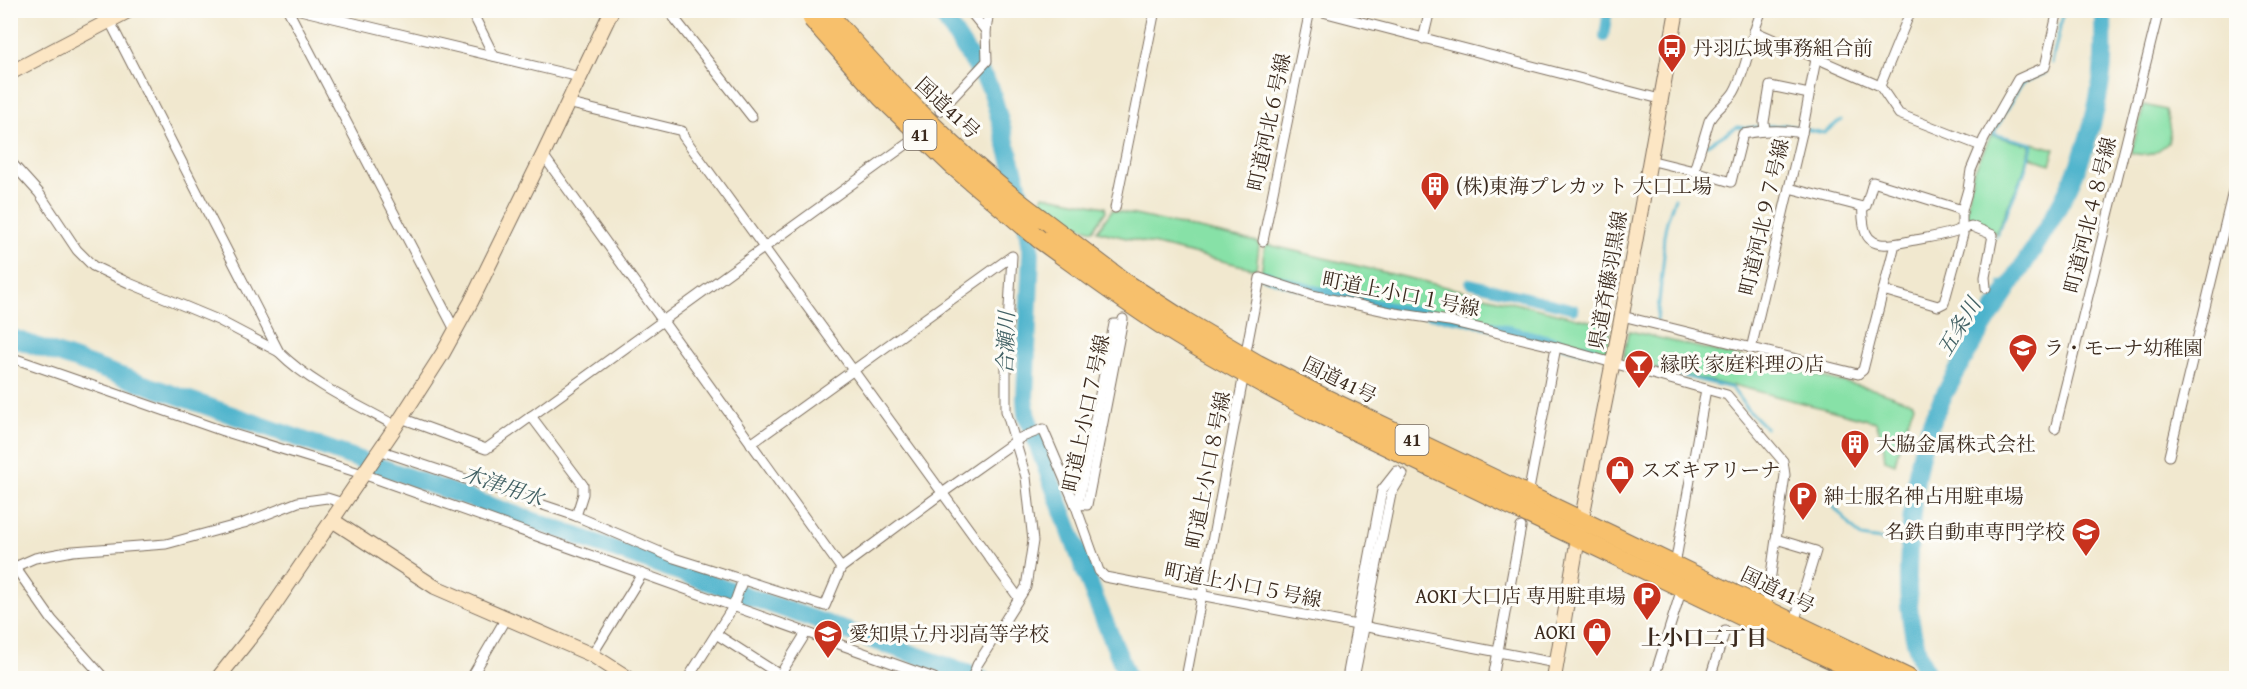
<svg xmlns="http://www.w3.org/2000/svg" width="2247" height="689" font-family="'Gentium Book Plus','Noto Serif JP',serif">
	<style>
		.green { fill: #87e1a7; stroke: #618662; stroke-width: 1.5 }
		.lines { fill: none; stroke-linecap: round; stroke-linejoin: round }
		.stream { stroke: #4db3cc; stroke-width: 3 }
		.canal { stroke: #4db3cc; stroke-width: 10 }
		.river { stroke: #4db3cc; stroke-width: 18 }
		.street-casing { stroke: #7b6c5c; stroke-width: 11 }
		.secondary-casing { stroke: #7b6c5c; stroke-width: 16 }
		.highway-casing { stroke: #7b6c5c; stroke-width: 20 }
		.street { stroke: #fff; stroke-width: 9 }
		.secondary { stroke: #fce6c4; stroke-width: 14 }
		.highway { stroke: #f7c06c; stroke-width: 18 }
		.highway-bridge-casing { stroke: #7b6c5c; stroke-width: 20; stroke-linecap: butt }
		.highway-bridge { stroke: #f7c06c; stroke-width: 18 }
		.labels { text-anchor: middle; stroke-width: 6; stroke-linejoin: round; paint-order: stroke }
		.shield { fill: #fdfcf7; stroke: #75695f; stroke-width: 1.5 }
		.shield-label { font-size: 18px; font-weight: bold; fill: #3b2a1e }
		.poi-label { font-size: 20px; fill: #3b2a1e; stroke: #fdfcf7; text-anchor: start }
		.street-label { font-size: 20px; fill: #3b2a1e; stroke: #fdfcf7 }
		.water-label { font-size: 21px; font-style: italic; fill: #426164; stroke: #fdfcf7 }
		.neighbourhood-label { font-size: 21px; font-weight: bold; fill: #3b2a1e; stroke: #fdfcf7 }
	</style>
	<rect width="100%" height="100%" fill="#fdfcf7"/>
	<filter id="ink" filterUnits="userSpaceOnUse"><feTurbulence type="fractalNoise" baseFrequency=".0167" numOctaves="2"/><feDisplacementMap in="SourceGraphic" scale="12" xChannelSelector="R" yChannelSelector="G"/><feConvolveMatrix kernelMatrix="1 2 1 2 8 2 1 2 1" color-interpolation-filters="sRGB"/></filter>
	<filter id="wash" filterUnits="userSpaceOnUse"><feTurbulence type="fractalNoise" baseFrequency=".008" numOctaves="4" result="noise"/><feDisplacementMap in="SourceGraphic" scale="24" xChannelSelector="R" yChannelSelector="G"/><feGaussianBlur stdDeviation="1.35" result="paint"/><feColorMatrix in="noise" values="0 0 0 0 0 0 0 0 0 0 0 0 0 0 0 0 0 1.4 0 .05"/><feComposite in="paint" operator="in"/></filter>
	<g filter="url(#wash)">
		<rect width="100%" height="100%" fill="#f1e8cf"/>
		<g class="green">
			<path d="M2144 105 2166 110 2170 131 2168 143C2153 155 2150 157 2131 153Z"/>
			<polygon points="1991,135 2030,145 2023,173 1996,233 1972,222 1966,214 1973,173"/>
			<polygon points="2033,143 2055,149 2050,164 2030,157"/>
			<polygon points="1043,195 1105,207 1106,211 1093,230 1072,224 1041,200"/>
			<polygon points="1112,210 1257,242 1259,246 1256,269 1097,231"/>
			<polygon points="1265,244 1611,326 1606,355 1472,320 1433,312 1394,307 1315,290 1261,274"/>
			<polygon points="1630,331 1876,390 1913,403 1914,405 1902,435 1895,464 1885,460 1883,442 1876,422 1733,385 1734,387 1623,360 1628,332"/>
		</g>
		<g class="lines">
			<g class="stream">
				<polyline points="2052,63 2064,10"/>
				<polyline points="1707,145 1737,127 1745,128 1785,125 1824,133 1841,120"/>
				<polyline points="1996,237 2024,173 2032,144 1993,134 2022,83 2045,73"/>
				<polyline points="2000,282 2008,289"/>
				<path d="M1657 320 1664 255C1661 235 1668 217 1675 198"/>
				<polyline points="1658,370 1732,388 1747,409 1766,428"/>
				<polyline points="1832,505 1861,537 1889,541"/>
				<polyline points="1382,516 1387,492 1390,488"/>
				<polyline points="1896,542 1910,543"/>
			</g>
			<g class="canal">
				<polyline points="1604,37 1608,10"/>
				<polyline points="1264,275 1313,290 1394,308 1472,321 1593,351"/>
				<polyline points="1470,283 1574,309"/>
			</g>
			<g class="river">
				<polyline points="939,10 991,89 1017,181 1025,217 1031,253 1025,398 1026,414 1095,598 1128,678"/>
				<polyline points="10,337 981,678"/>
				<path d="M1929 678C1909 641 1906 592 1909 550 1912 512 1914 471 1927 434 1933 414 1944 395 1954 377 1989 311 2036 253 2069 187 2082 161 2096 116 2100 87 2105 62 2103 36 2103 10"/>
			</g>
		</g>
	</g>
	<g filter="url(#ink)">
		<g class="lines">
			<g class="street-casing">
				<g id="street">
					<path d="M104 10 279 352C311 384 356 404 396 426"/>
					<polyline points="288,10 456,332"/>
					<polyline points="300,10 580,77"/>
					<polyline points="471,10 494,56"/>
					<polyline points="668,10 752,117"/>
					<polyline points="969,10 986,31"/>
					<polyline points="1315,10 1660,99"/>
					<polyline points="1754,31 1880,86 1899,114 1981,146"/>
					<polyline points="1423,39 1430,10"/>
					<polyline points="1880,86 1911,10"/>
					<polyline points="567,103 682,131 683,136 1018,597"/>
					<polyline points="940,111 987,61 986,31 989,10"/>
					<polyline points="1765,130 1764,122 1770,86 1809,94"/>
					<polyline points="1802,133 1816,59"/>
					<polyline points="543,155 841,568"/>
					<path d="M1649 160 1694 171 1709 121C1715 109 1727 103 1734 92 1748 67 1750 37 1762 10"/>
					<polyline points="10,161 39,193 77,250 93,266 129,283 218,320 279,352"/>
					<path d="M1694 171 1731 182 1743 134C1764 130 1781 129 1802 133L1751 349"/>
					<polyline points="1789,188 1863,207 1866,206 1873,182 1962,210"/>
					<path d="M1863 207C1862 214 1863 219 1864 226 1868 253 1896 243 1915 240 1931 237 1947 235 1962 229V210L1968 189 1971 170 1984 139 2018 79 2045 67 2058 10"/>
					<polyline points="1115,208 1155,10"/>
					<polyline points="1263,241 1310,10"/>
					<polyline points="1883,290 1938,306 1944,303 1963,234 1962,229 1971,226 1993,235 1985,277 1986,288"/>
					<polyline points="1622,316 1858,374 1863,370 1895,244"/>
					<polyline points="10,357 223,431 363,474 934,678"/>
					<polyline points="1245,357 1260,278 1312,295 1395,313 1449,321 1556,347 1727,395 1783,461 1785,475 1766,610"/>
					<polyline points="531,416 583,485 583,494 576,516 674,558 825,606 841,568 941,494 1020,438 1043,429 1075,504 1099,571 1105,577 1556,663"/>
					<polyline points="401,418 486,449 907,144"/>
					<polyline points="2055,429 2159,10"/>
					<polyline points="751,444 1012,256 1006,359 1006,411 1026,477 1033,541 1026,587 977,665 972,678"/>
					<polyline points="379,450 576,516"/>
					<polyline points="2169,456 2236,179"/>
					<polyline points="1528,495 1556,347"/>
					<polyline points="1075,504 1087,505 1123,319"/>
					<polyline points="1078,504 1114,324 1122,324"/>
					<polyline points="1776,539 1816,551 1794,623"/>
					<polyline points="10,560 52,620 104,678"/>
					<polyline points="1675,565 1706,389"/>
					<polyline points="10,569 35,558 73,551 166,544 244,523 298,502 327,498 343,503"/>
					<polyline points="716,634 780,675"/>
					<polyline points="592,655 642,574"/>
					<polyline points="471,678 506,618"/>
					<polyline points="688,678 733,607 743,579"/>
					<polyline points="778,678 806,633"/>
					<polyline points="1186,678 1244,374"/>
					<polyline points="1347,678 1382,490 1397,471"/>
					<polyline points="1354,678 1391,494 1403,474"/>
					<polyline points="1493,678 1521,527"/>
					<polyline points="1654,678 1682,588"/>
					<polyline points="1710,678 1725,631"/>
				</g>
			</g>
			<g class="secondary-casing">
				<g id="secondary">
					<polyline points="10,73 130,10"/>
					<polyline points="332,520 435,587 592,655 628,678"/>
					<polyline points="218,678 264,620 396,426 443,353 471,302 543,155 612,10"/>
					<polyline points="1554,678 1578,538 1620,326 1677,10"/>
				</g>
			</g>
			<g class="highway-casing">
				<g id="highway">
					<polyline points="1040,218 1123,281 1185,321 1258,364 1323,397 1612,535 1908,678"/>
					<path d="M1039 239C1085 272 1130 306 1179 336 1223 363 1269 387 1315 412L1870 678"/>
				</g>
			</g>
			<use href="#street" class="street"/>
			<use href="#secondary" class="secondary"/>
			<use href="#highway" class="highway"/>
			<g class="highway-bridge-casing">
				<g id="highway-bridge">
					<path d="M825 10C891 85 959 158 1040 218"/>
					<polyline points="812,19 882,98 953,166 1039,239"/>
				</g>
			</g>
			<use href="#highway-bridge" class="highway-bridge"/>
		</g>
	</g>
	<defs>
		<g id="bus-pin" transform="scale(1.5)"><path d="M0 17L-7.5 6A9.5 9.5 0 1 1 7.5 6Z" fill="#c8321e" stroke="#fdfcf7"/><path d="M-5-6H5V4H4V6H2V4H-2V6H-4V4H-5ZM-3.5-4V0h7V-4ZM-3.5 1.2v1.5H-2V1.2ZM2 1.2v1.5H3.5V1.2Z" fill="#fff"/></g>
		<g id="building-pin" transform="scale(1.5)"><path d="M0 17L-7.5 6A9.5 9.5 0 1 1 7.5 6Z" fill="#c8321e" stroke="#fdfcf7"/><path d="M-4-6H4V6H1V3H-1V6H-4ZM-2.5-4.3h1.7v1.8h-1.7ZM.8-4.3h1.7v1.8H.8ZM-2.5-1h1.7V.8h-1.7ZM.8-1h1.7V.8H.8Z" fill="#fff"/></g>
		<g id="school-pin" transform="scale(1.5)"><path d="M0 17L-7.5 6A9.5 9.5 0 1 1 7.5 6Z" fill="#c8321e" stroke="#fdfcf7"/><path d="M0-5L7-2L0 1L-7-2ZM-4 1L0 2.5L4 1V4Q0 6-4 4Z" fill="#fff"/></g>
		<g id="bar-pin" transform="scale(1.5)"><path d="M0 17L-7.5 6A9.5 9.5 0 1 1 7.5 6Z" fill="#c8321e" stroke="#fdfcf7"/><path d="M-6-5H6L.8 .8V4.5H3.5V6h-7V4.5H-.8V.8Z" fill="#fff"/></g>
		<g id="shop-pin" transform="scale(1.5)"><path d="M0 17L-7.5 6A9.5 9.5 0 1 1 7.5 6Z" fill="#c8321e" stroke="#fdfcf7"/><path d="M-5-2.5h2.3a2.7 3.5 0 0 1 5.4 0H5L5.5 6h-11ZM-1.5-2.5h3a1.5 2.3 0 0 0-3 0Z" fill="#fff"/></g>
		<g id="parking-pin" transform="scale(1.5)"><path d="M0 17L-7.5 6A9.5 9.5 0 1 1 7.5 6Z" fill="#c8321e" stroke="#fdfcf7"/><path d="M-3.5-5.5H1a3.5 3.5 0 0 1 0 7H-1V5.5H-3.5ZM-1-3.4V-.6H.8a1.4 1.4 0 0 0 0-2.8Z" fill="#fff"/></g>
	</defs>
	<g fill-rule="evenodd">
		<use href="#bus-pin" x="1672" y="48"/>
		<use href="#building-pin" x="1435" y="186"/>
		<use href="#school-pin" x="2023" y="348"/>
		<use href="#bar-pin" x="1639" y="364"/>
		<use href="#building-pin" x="1855" y="444"/>
		<use href="#shop-pin" x="1620" y="470"/>
		<use href="#parking-pin" x="1803" y="496"/>
		<use href="#school-pin" x="2086" y="532"/>
		<use href="#parking-pin" x="1647" y="596"/>
		<use href="#shop-pin" x="1597" y="632"/>
		<use href="#school-pin" x="828" y="634"/>
	</g>
	<g class="labels">
		<g class="shield">
			<rect x="903.5" y="120" width="33" height="30" rx="4.5"/>
			<rect x="1395.5" y="425" width="33" height="30" rx="4.5"/>
		</g>
		<g class="shield-label">
			<text x="920" y="141">41</text>
			<text x="1412" y="446">41</text>
		</g>
		<g class="poi-label">
			<text x="1693" y="55">丹羽広域事務組合前</text>
			<text x="1456" y="193">(株)東海プレカット 大口工場</text>
			<text x="2044" y="355">ラ・モーナ幼稚園</text>
			<text x="1660" y="371">縁咲 家庭料理の店</text>
			<text x="1876" y="451">大脇金属株式会社</text>
			<text x="1641" y="477">スズキアリーナ</text>
			<text x="1824" y="503">紳士服名神占用駐車場</text>
			<text x="2065" y="539" text-anchor="end">名鉄自動車専門学校</text>
			<text x="1626" y="603" text-anchor="end">AOKI 大口店 専用駐車場</text>
			<text x="1576" y="639" text-anchor="end">AOKI</text>
			<text x="849" y="641">愛知県立丹羽高等学校</text>
		</g>
		<g class="street-label">
			<text transform="translate(948 108) rotate(43)" y="7">国道41号</text>
			<text transform="translate(1269 122) rotate(-78)" y="7">町道河北６号線</text>
			<text transform="translate(2090 215) rotate(-76)" y="7">町道河北４８号線</text>
			<text transform="translate(1764 217) rotate(-77)" y="7">町道河北９７号線</text>
			<text transform="translate(1608 280) rotate(-80)" y="7">県道斉藤羽黒線</text>
			<text transform="translate(1401 294) rotate(11)" y="7">町道上小口１号線</text>
			<text transform="translate(1340 380) rotate(26)" y="7">国道41号</text>
			<text transform="translate(1086 413) rotate(-78)" y="7">町道上小口７号線</text>
			<text transform="translate(1208 470) rotate(-79)" y="7">町道上小口８号線</text>
			<text transform="translate(1243 585) rotate(11)" y="7">町道上小口５号線</text>
			<text transform="translate(1778 590) rotate(26)" y="7">国道41号</text>
		</g>
		<g class="water-label">
			<text transform="translate(1959 327) rotate(-59)" y="7">五条川</text>
			<text transform="translate(1006 343) rotate(-88)" y="7">合瀬川</text>
			<text transform="translate(503 486) rotate(19)" y="7">木津用水</text>
		</g>
		<g class="neighbourhood-label">
			<text x="1704" y="645">上小口二丁目</text>
		</g>
	</g>
	<rect width="2247" height="689" fill="none" stroke="#fdfcf7" stroke-width="36"/>
</svg>
